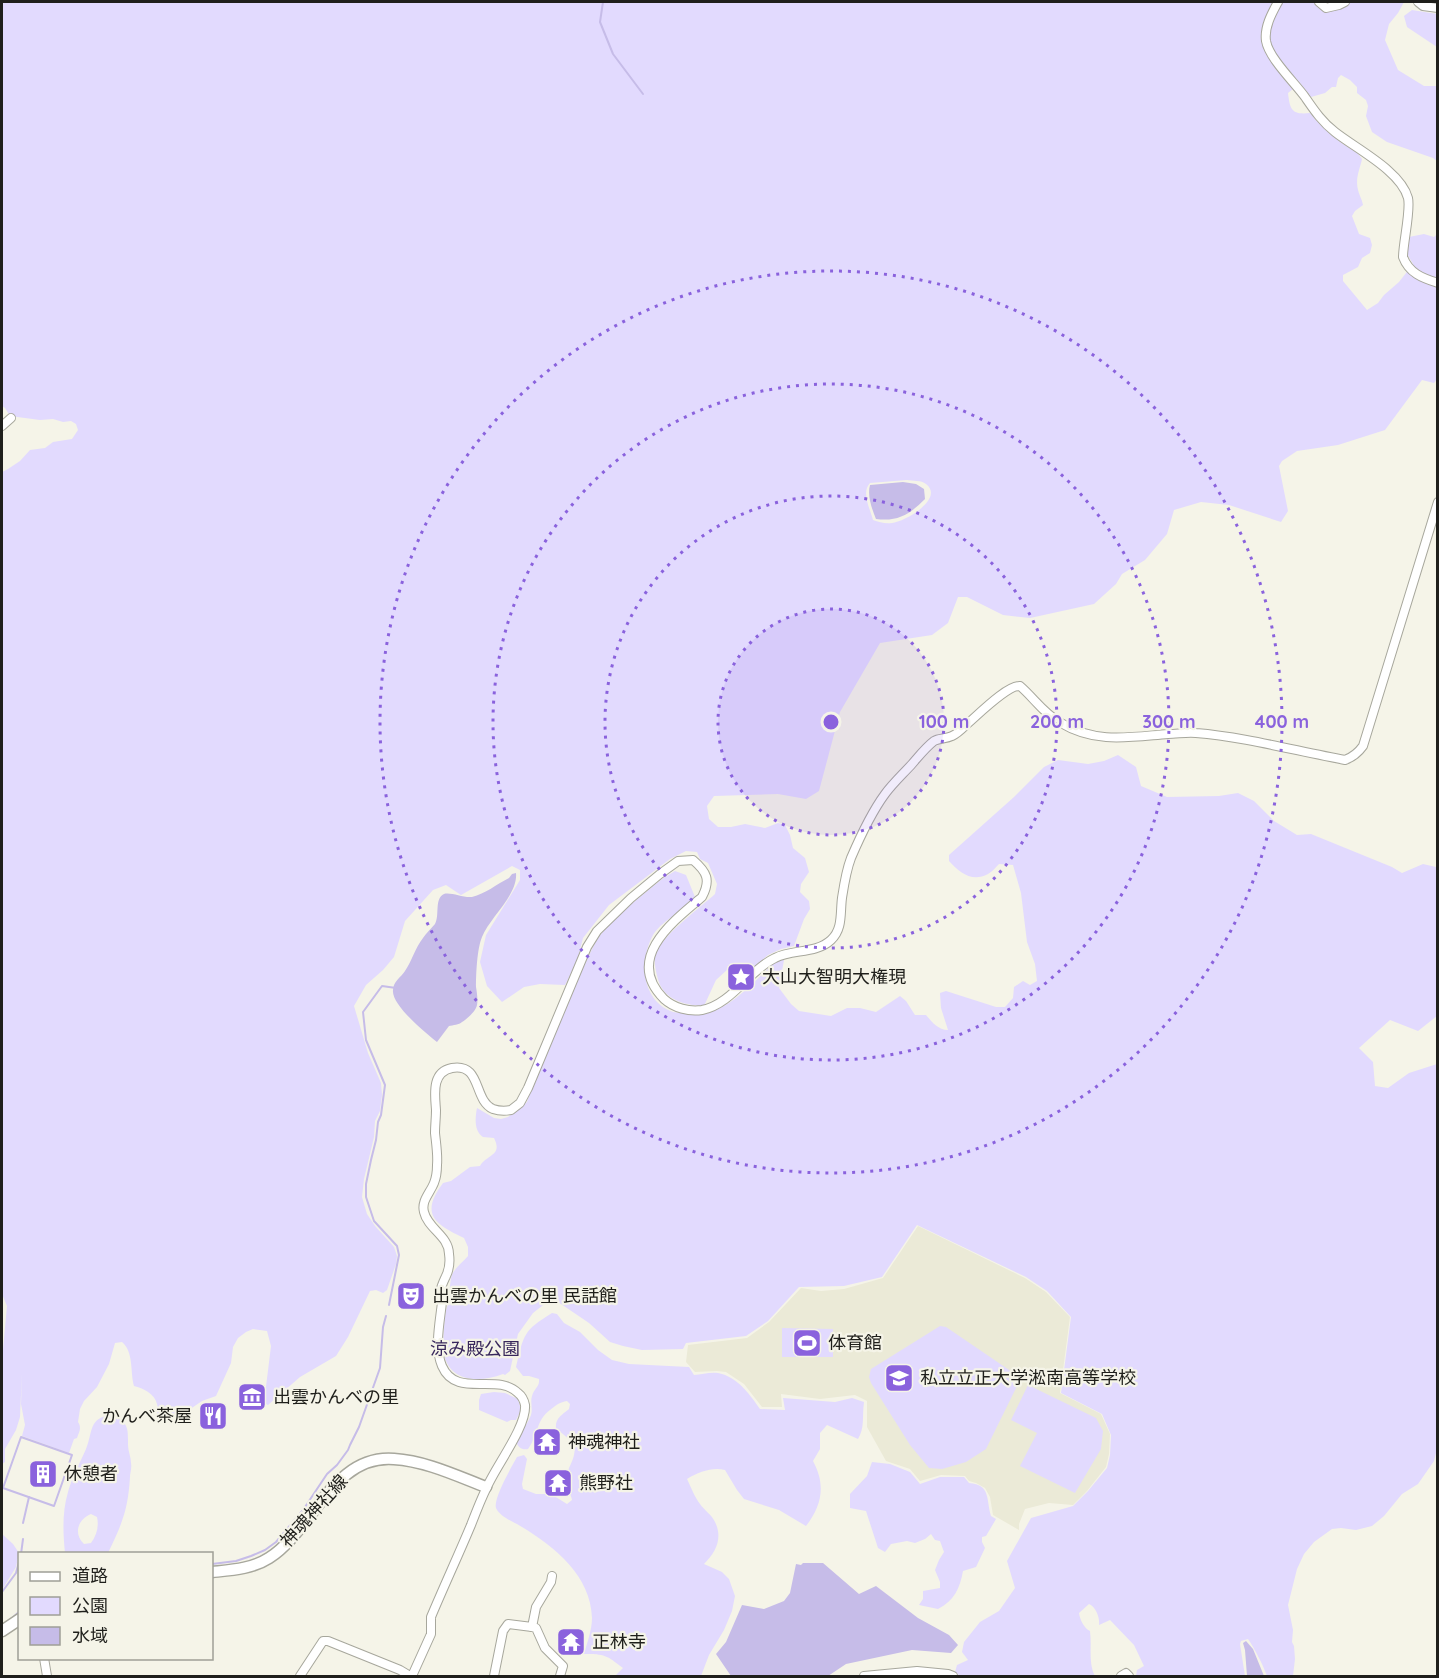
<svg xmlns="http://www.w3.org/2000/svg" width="1439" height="1678" font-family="Quicksand,'Noto Sans JP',sans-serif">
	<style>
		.built { fill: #ebead7 }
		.green { fill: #e2dafe; fill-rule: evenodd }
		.water { fill: #c6bce8 }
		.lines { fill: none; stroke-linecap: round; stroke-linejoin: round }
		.stream { stroke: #c6bce8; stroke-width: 2 }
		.minor-casing { stroke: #a7a79c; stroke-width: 10 }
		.major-casing { stroke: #a7a79c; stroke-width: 13 }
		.minor { stroke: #fff; stroke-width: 8 }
		.major { stroke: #fff; stroke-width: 10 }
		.ring { fill: none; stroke: #8a62dd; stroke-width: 3; stroke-dasharray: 3 6 }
		.labels { text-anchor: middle; stroke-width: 4.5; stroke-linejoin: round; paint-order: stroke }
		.poi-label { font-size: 18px; fill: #1f1f1b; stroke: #f5f4e8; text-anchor: start }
		.park-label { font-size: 18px; fill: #38275c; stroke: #f5f4e8 }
		.street-label { font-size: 18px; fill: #1f1f1b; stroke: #f5f4e8 }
		.centre { fill: #8a62dd; stroke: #f5f4e8; stroke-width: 3 }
		.ring-label { font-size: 18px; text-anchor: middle; font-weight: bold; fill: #8a62dd; stroke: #f5f4e8; stroke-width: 4.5; stroke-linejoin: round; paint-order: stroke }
	</style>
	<rect width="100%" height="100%" fill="#f5f4e8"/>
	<polygon class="built" points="918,1226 1025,1278 1046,1292 1070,1317 1060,1393 1101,1414 1110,1434 1109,1454 1106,1467 1087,1491 1073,1505 1049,1503 1025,1509 1019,1524 1019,1530 993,1515 990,1497 985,1488 976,1483 969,1481 965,1476 941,1475 920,1481 910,1469 886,1461 867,1427 867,1401 855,1395 820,1399 781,1394 782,1407 762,1407 744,1384 726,1372 717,1371 695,1372 686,1362 688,1345 747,1338 769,1322 801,1288 821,1291 844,1289 883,1278"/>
	<g class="green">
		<path d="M2 2H1404L1398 13 1389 24 1385 40 1398 70 1424 86H1437V161L1433 158 1387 142 1372 132 1366 116 1368 106 1366 100 1357 93V87L1350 80 1341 75 1338 78 1336 87H1332L1325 93 1311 97 1300 83 1296 81 1293 89 1288 93C1290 110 1292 115 1310 113 1318 123 1328 133 1339 141 1346 147 1357 150 1362 159 1360 169 1355 178 1358 190 1359 195 1362 199 1363 205L1355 211 1352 216 1359 234 1370 238 1372 245 1370 253 1362 258 1358 267 1343 275V281L1367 310 1378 303 1384 295 1399 282 1413 264 1406 252 1409 237 1424 234 1434 237 1437 234V379L1434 383 1422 380 1385 430 1338 445 1297 451 1282 461 1279 466 1288 511 1281 522 1229 505 1201 502 1174 510 1167 534 1145 560 1122 574 1116 584 1094 604 1030 618 1003 615 967 597H958L948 623 932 635 880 643 840 712 819 791 806 799 778 794 714 796 707 806 709 819 718 827H731L745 824 765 828 778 823 785 825 790 835 793 848 805 858 809 872 801 884 800 892 809 901 810 909 804 919 794 946 781 949 768 955 753 968 728 969 716 980 704 1006C687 1005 669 1002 660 985 657 977 654 965 655 957 657 939 701 907 715 894L717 884 708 863 700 859 697 852 686 851 670 859 609 905 583 938 577 962 565 985 540 984 524 987 502 1002 487 986 480 962 486 935 520 880V870L512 866 461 895 446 885 433 890 405 921 394 957 383 970 366 985 354 1006 368 1053 381 1083 382 1095 380 1111 375 1121 374 1137 364 1179 362 1197 367 1214 375 1226 394 1247 397 1256 396 1264 387 1290 383 1293 376 1290 370 1291 348 1337 336 1356 300 1377 268 1405 264 1403 271 1346 267 1331 253 1329 246 1332 238 1338 233 1347 231 1363 216 1396 202 1401 180 1416H174L168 1409 165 1410 163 1415 157 1414C157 1411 158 1407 157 1404 155 1394 143 1388 134 1386 130 1372 134 1352 122 1342L115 1343 109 1364 97 1387 84 1401 80 1409 78 1422C82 1428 79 1432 77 1438L74 1439 69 1453 22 1436 25 1425 21 1404 22 1373 20 1417 16 1430 5 1449V1462L2 1464V1360L7 1306 2 1294V472L8 469 20 461 30 450 45 448 53 442 72 439 78 430 76 424 71 421 63 422 53 419 40 420 10 416 5 408 2 406ZM907 480C913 481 921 480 926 484 945 499 904 522 892 523 885 524 879 522 873 520 870 508 861 493 870 483Z"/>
		<polygon points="1412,10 1437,14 1437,47 1407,27 1404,16"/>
		<path d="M1118 755 1136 767 1141 786 1167 797 1219 796 1238 793 1254 801 1274 821 1297 835 1311 834 1392 867 1402 873 1423 864 1436 867 1437 871V1016L1418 1031 1390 1020 1359 1048 1373 1062 1375 1086 1388 1088 1409 1073 1437 1064V1449L1434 1461 1418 1484 1402 1494 1384 1516 1372 1526 1356 1530 1341 1528 1332 1529 1314 1542 1304 1554 1297 1569 1288 1605 1293 1630 1292 1642 1294 1646 1295 1659 1293 1676H1267C1263 1665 1255 1649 1248 1639L1241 1641 1240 1644 1245 1676H1136L1137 1670 1144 1666 1134 1645 1110 1620 1099 1625C1100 1618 1096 1607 1089 1604L1079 1613C1080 1620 1084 1628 1090 1631 1092 1646 1088 1663 1095 1676H960L955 1672 957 1665 968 1660 962 1652 964 1642 980 1622 999 1611 1015 1588 1007 1561 1031 1518 1073 1506 1088 1491 1107 1468 1110 1455 1111 1435 1102 1414 1061 1393 1071 1317 1047 1291 1026 1277 917 1225 882 1277 844 1286 799 1287 768 1321 746 1336 686 1343 683 1349 642 1350 623 1346 610 1342 589 1323 561 1304 556 1301 547 1302 533 1313 518 1334 510 1371 505 1375 503 1374C474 1385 442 1380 443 1342 444 1332 444 1320 446 1310 447 1307 448 1304 449 1301 449 1294 450 1285 451 1278 453 1269 462 1263 468 1256V1247L464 1238C434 1224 420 1214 443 1183L451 1181 470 1167 480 1166C487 1154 503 1156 494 1138L483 1137C474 1131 475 1118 477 1108L494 1118 501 1119 508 1117 527 1102 533 1083 548 1052 575 984 597 939 609 924 624 910 662 879 675 871 686 875 695 897C683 912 660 921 652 937 639 963 642 1001 673 1012 677 1013 682 1013 686 1013 692 1014 699 1015 704 1014 732 1008 754 981 774 963L782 959 784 960 779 988 791 1004 799 1011 831 1016 847 1008H860L876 1012 900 996 906 1001 915 1015H926C932 1022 938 1030 948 1030L941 1008 940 993 946 991 996 1007H1005L1013 998 1014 987 1023 981 1030 985 1037 981 1035 964 1027 942 1021 893 1013 865 999 864C996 867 992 872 988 874 972 883 959 872 949 861V855L1014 797 1044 767 1058 760 1088 764 1104 761Z"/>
		<path d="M552 1313 557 1314 564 1323 580 1332 598 1350 612 1360 629 1364 689 1367 694 1375C703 1374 714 1371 722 1374 739 1379 751 1396 760 1409L785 1410 783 1398 835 1402 852 1398 864 1402C862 1416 865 1428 858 1439L827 1425 820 1433V1449L813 1461C826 1485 822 1505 806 1526L779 1510 744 1499 737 1490 725 1470C712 1467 699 1472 687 1479 691 1487 694 1496 700 1504 704 1510 712 1515 715 1522 723 1538 716 1552 704 1564L722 1572 729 1579 735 1596 732 1611 724 1630 709 1655 701 1676H615L623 1668C606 1655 605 1654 584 1654 587 1643 592 1630 592 1618 591 1576 555 1547 522 1527 514 1522 500 1517 496 1508 493 1499 512 1466 517 1457L524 1455 527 1459 522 1484 523 1489 536 1494H551L567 1504 572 1500C571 1493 565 1489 565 1482 564 1477 568 1472 569 1468 581 1444 572 1443 556 1428 555 1418 562 1415 569 1409L570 1404 567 1401C560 1402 556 1405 550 1410 536 1420 538 1436 528 1449 522 1450 518 1448 516 1441 520 1432 528 1424 531 1415 533 1409 530 1402 532 1396 534 1388 540 1387 539 1379L529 1376H523L516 1367C524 1334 523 1331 552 1313Z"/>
		<polygon points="940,1326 946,1327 1021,1378 986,1449 966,1462 942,1469 929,1468 910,1445 871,1383 869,1377 871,1369"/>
		<polygon points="782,1328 833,1329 833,1357 782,1357"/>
		<polygon points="1028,1385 1096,1418 1103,1431 1101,1449 1075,1493 1020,1466 1037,1433 1011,1420"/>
		<polygon points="494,1392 505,1393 518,1399 521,1410 516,1420 511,1420 507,1422 479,1410 479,1400 481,1394"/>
		<path d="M112 1415C129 1424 128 1427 128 1445 128 1451 131 1457 131 1463 132 1468 130 1473 130 1477 128 1510 122 1524 108 1553H65C63 1533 62 1512 68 1492 72 1477 80 1463 86 1449 93 1433 88 1417 112 1415ZM91 1514 97 1517C99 1526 97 1535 91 1543L84 1544C73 1534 78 1519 91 1514Z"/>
		<path d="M872 1462 890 1464 910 1472 920 1484 940 1477H964L969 1483C991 1485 986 1499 991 1516L996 1519 986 1536 982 1537V1542L985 1548 976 1567 963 1571C960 1588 954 1601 938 1609L919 1605 923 1599V1591L940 1588V1582L935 1570 939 1560 944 1552 940 1541 935 1540 931 1534 925 1539 915 1543 907 1541 891 1544 885 1552 878 1548 866 1511 850 1508V1494L867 1476Z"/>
		<polygon points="2,1534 13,1544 19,1553 16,1567 2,1590"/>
	</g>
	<g class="water">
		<path d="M903 482 916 484 924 489 925 499C910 514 898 522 876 519 872 509 867 496 870 485Z"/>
		<path d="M516 873C518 895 490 917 482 937 477 949 476 974 476 987 477 993 478 1000 477 1005 476 1011 467 1019 462 1022 459 1025 453 1025 449 1026L437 1042C426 1033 391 1005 393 990 393 982 401 977 405 971 412 961 415 948 423 938 426 933 431 929 435 924 440 915 434 899 444 894 451 892 463 898 472 897 485 894 497 884 509 878L512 874Z"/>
		<polygon points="803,1563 823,1563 859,1594 876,1586 918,1618 949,1635 958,1645 951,1653 912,1650 846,1664 828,1676 731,1676 716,1654 726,1642 742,1605 764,1609 784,1601 790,1593 796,1564 801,1565"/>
		<polygon points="1246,1641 1253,1649 1264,1676 1247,1676 1245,1650 1243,1643"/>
	</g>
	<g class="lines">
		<g class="stream">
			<polyline points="603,2 600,22 613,54 643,94"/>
			<polyline points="389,1305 399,1255 397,1246 374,1221 366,1197 366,1184 371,1160 376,1140 378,1122 381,1115 385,1085 366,1040 363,1012 382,986 396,988"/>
			<polygon points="21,1437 72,1455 54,1506 3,1488"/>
			<polyline points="23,1523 29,1497"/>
			<polyline points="21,1554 23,1539"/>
			<polyline points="212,1564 236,1561 251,1556 265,1550 276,1542 303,1510 327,1474 337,1465 348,1450 350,1445 359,1427 380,1368 383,1327 386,1316"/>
			<polyline points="2,1592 16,1573 20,1558"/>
			<polyline points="11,1619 20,1611"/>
		</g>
		<g class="minor-casing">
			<g id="minor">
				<path d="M1278 2C1272 13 1264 27 1266 41 1269 58 1294 82 1305 97 1314 110 1322 122 1335 132 1355 148 1401 171 1408 198 1411 210 1403 243 1403 257 1409 273 1422 278 1438 283"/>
				<polyline points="1319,2 1326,8 1339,5 1345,2"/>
				<polyline points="1418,2 1423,6 1438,8"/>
				<polyline points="2,426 11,418"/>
				<polyline points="532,1627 536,1628 545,1648 563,1666 560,1676"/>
				<polyline points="44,1658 47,1676"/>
				<polyline points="300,1676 323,1641 328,1641 400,1670 410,1676"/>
				<path d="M412 1676 431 1634V1617C444 1586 458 1556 471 1525 476 1512 481 1499 487 1487 496 1466 527 1426 525 1405 524 1400 522 1396 518 1393 497 1372 456 1399 442 1366 434 1347 440 1322 442 1302 439 1290 441 1287 446 1276 449 1270 450 1261 449 1254 449 1236 428 1229 424 1212 421 1201 430 1193 434 1183 436 1178 437 1171 437 1165 438 1155 436 1143 435 1133 435 1125 436 1118 436 1110 435 1095 431 1072 452 1068 482 1063 473 1100 493 1109 499 1111 506 1111 511 1110L520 1103 528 1088 587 947 597 931 631 898 660 874 678 861 693 860C707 872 711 880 702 897 672 922 624 959 664 999 674 1008 689 1012 702 1010 732 1004 749 970 775 958 792 949 816 954 831 940 843 929 840 913 842 898 844 885 846 871 851 858 860 837 871 813 885 794 893 783 903 774 912 764 919 756 926 747 934 741 939 738 946 739 952 736 957 734 962 729 966 725 977 716 1007 685 1020 686 1034 698 1044 714 1061 723 1096 744 1130 737 1168 734 1177 734 1187 732 1196 733 1245 737 1296 751 1345 760 1353 757 1358 753 1363 746L1438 502"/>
				<polyline points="494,1676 503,1631 508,1624 532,1627 536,1607 551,1582 552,1576"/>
				<polyline points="864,1676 917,1671 948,1674 953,1676"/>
				<polyline points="1121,1676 1126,1673 1129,1676"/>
			</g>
		</g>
		<g class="major-casing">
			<g id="major">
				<path d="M212 1572C231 1570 252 1569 269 1558 313 1530 333 1454 394 1459 426 1461 457 1476 486 1487"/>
				<polyline points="2,1631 20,1619"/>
			</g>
		</g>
		<use href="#minor" class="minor"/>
		<use href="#major" class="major"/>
	</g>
	<circle cx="831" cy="722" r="113" fill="#8a62dd" fill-opacity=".12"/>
	<g class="ring">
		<circle cx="831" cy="722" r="113"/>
		<circle cx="831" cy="722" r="226"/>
		<circle cx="831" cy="722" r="338"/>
		<circle cx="831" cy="722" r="451"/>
	</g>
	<defs>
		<g id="sight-square" transform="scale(1.5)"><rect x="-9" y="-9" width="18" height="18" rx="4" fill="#8a62dd" stroke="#f5f4e8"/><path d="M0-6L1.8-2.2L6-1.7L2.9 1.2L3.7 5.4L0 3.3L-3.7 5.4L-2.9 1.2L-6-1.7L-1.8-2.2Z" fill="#fff"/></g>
		<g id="theatre-square" transform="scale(1.5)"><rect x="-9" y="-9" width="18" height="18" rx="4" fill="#8a62dd" stroke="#f5f4e8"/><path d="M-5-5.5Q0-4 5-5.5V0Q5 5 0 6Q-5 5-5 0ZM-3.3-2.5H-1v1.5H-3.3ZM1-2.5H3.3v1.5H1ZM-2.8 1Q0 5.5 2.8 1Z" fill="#fff"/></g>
		<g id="stadium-square" transform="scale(1.5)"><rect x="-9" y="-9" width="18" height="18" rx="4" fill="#8a62dd" stroke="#f5f4e8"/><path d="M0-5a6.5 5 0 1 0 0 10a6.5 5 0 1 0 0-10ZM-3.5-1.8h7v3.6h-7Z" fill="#fff"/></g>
		<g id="school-square" transform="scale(1.5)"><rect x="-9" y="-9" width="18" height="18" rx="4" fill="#8a62dd" stroke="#f5f4e8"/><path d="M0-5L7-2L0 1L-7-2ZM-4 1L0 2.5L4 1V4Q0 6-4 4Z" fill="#fff"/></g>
		<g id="museum-square" transform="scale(1.5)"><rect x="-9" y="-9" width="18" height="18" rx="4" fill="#8a62dd" stroke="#f5f4e8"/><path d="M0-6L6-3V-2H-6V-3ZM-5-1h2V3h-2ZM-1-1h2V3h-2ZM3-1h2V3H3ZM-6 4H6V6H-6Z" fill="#fff"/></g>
		<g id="restaurant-square" transform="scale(1.5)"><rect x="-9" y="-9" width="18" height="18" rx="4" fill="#8a62dd" stroke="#f5f4e8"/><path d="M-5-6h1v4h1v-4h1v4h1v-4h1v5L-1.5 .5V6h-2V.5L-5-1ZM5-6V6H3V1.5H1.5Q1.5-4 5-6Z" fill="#fff"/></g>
		<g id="temple-square" transform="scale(1.5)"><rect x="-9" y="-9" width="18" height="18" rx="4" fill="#8a62dd" stroke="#f5f4e8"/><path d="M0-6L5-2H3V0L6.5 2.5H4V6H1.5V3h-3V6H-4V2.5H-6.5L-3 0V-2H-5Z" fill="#fff"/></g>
		<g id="building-square" transform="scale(1.5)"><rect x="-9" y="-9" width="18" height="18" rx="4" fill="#8a62dd" stroke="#f5f4e8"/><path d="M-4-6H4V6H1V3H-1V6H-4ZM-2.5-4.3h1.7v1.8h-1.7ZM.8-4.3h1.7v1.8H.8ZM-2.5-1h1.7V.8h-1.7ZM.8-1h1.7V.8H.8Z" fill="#fff"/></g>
	</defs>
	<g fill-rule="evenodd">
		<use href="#sight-square" x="741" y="977"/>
		<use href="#theatre-square" x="411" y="1296"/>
		<use href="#stadium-square" x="807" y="1343"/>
		<use href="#school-square" x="899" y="1378"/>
		<use href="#museum-square" x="252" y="1397"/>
		<use href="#restaurant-square" x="213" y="1416"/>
		<use href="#temple-square" x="547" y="1442"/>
		<use href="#building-square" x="43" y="1474"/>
		<use href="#temple-square" x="558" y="1483"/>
		<use href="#temple-square" x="571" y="1642"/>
	</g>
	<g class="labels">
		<g class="poi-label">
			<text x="762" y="983">大山大智明大権現</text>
			<text x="432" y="1302">出雲かんべの里 民話館</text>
			<text x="828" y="1349">体育館</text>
			<text x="920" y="1384">私立立正大学淞南高等学校</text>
			<text x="273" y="1403">出雲かんべの里</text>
			<text x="192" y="1422" text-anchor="end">かんべ茶屋</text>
			<text x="568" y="1448">神魂神社</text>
			<text x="64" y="1480">休憩者</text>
			<text x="579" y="1489">熊野社</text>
			<text x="592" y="1648">正林寺</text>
		</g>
		<g class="park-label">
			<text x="475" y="1355">涼み殿公園</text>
		</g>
		<g class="street-label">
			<text transform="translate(314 1511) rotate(-48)" y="6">神魂神社線</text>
		</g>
	</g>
	<circle cx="831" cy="722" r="9" class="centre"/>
	<g class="ring-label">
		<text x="944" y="728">100 m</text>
		<text x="1057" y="728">200 m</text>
		<text x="1169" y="728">300 m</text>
		<text x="1282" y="728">400 m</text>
	</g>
	<rect width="1439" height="1678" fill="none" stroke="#1f1f1b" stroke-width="6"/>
	<rect x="18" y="1552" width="195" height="108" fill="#f5f4e8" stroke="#9f9f96" stroke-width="1.5"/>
	<rect x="30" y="1572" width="30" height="9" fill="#ffffff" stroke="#9f9f96" stroke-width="1.5"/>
	<text x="72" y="1582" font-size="18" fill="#1f1f1b">道路</text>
	<rect x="30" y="1597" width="30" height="18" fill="#e2dafe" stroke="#9f9f96" stroke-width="1.5"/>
	<text x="72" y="1612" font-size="18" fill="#1f1f1b">公園</text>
	<rect x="30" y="1627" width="30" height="18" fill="#c6bce8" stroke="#9f9f96" stroke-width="1.5"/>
	<text x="72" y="1642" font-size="18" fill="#1f1f1b">水域</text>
</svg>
